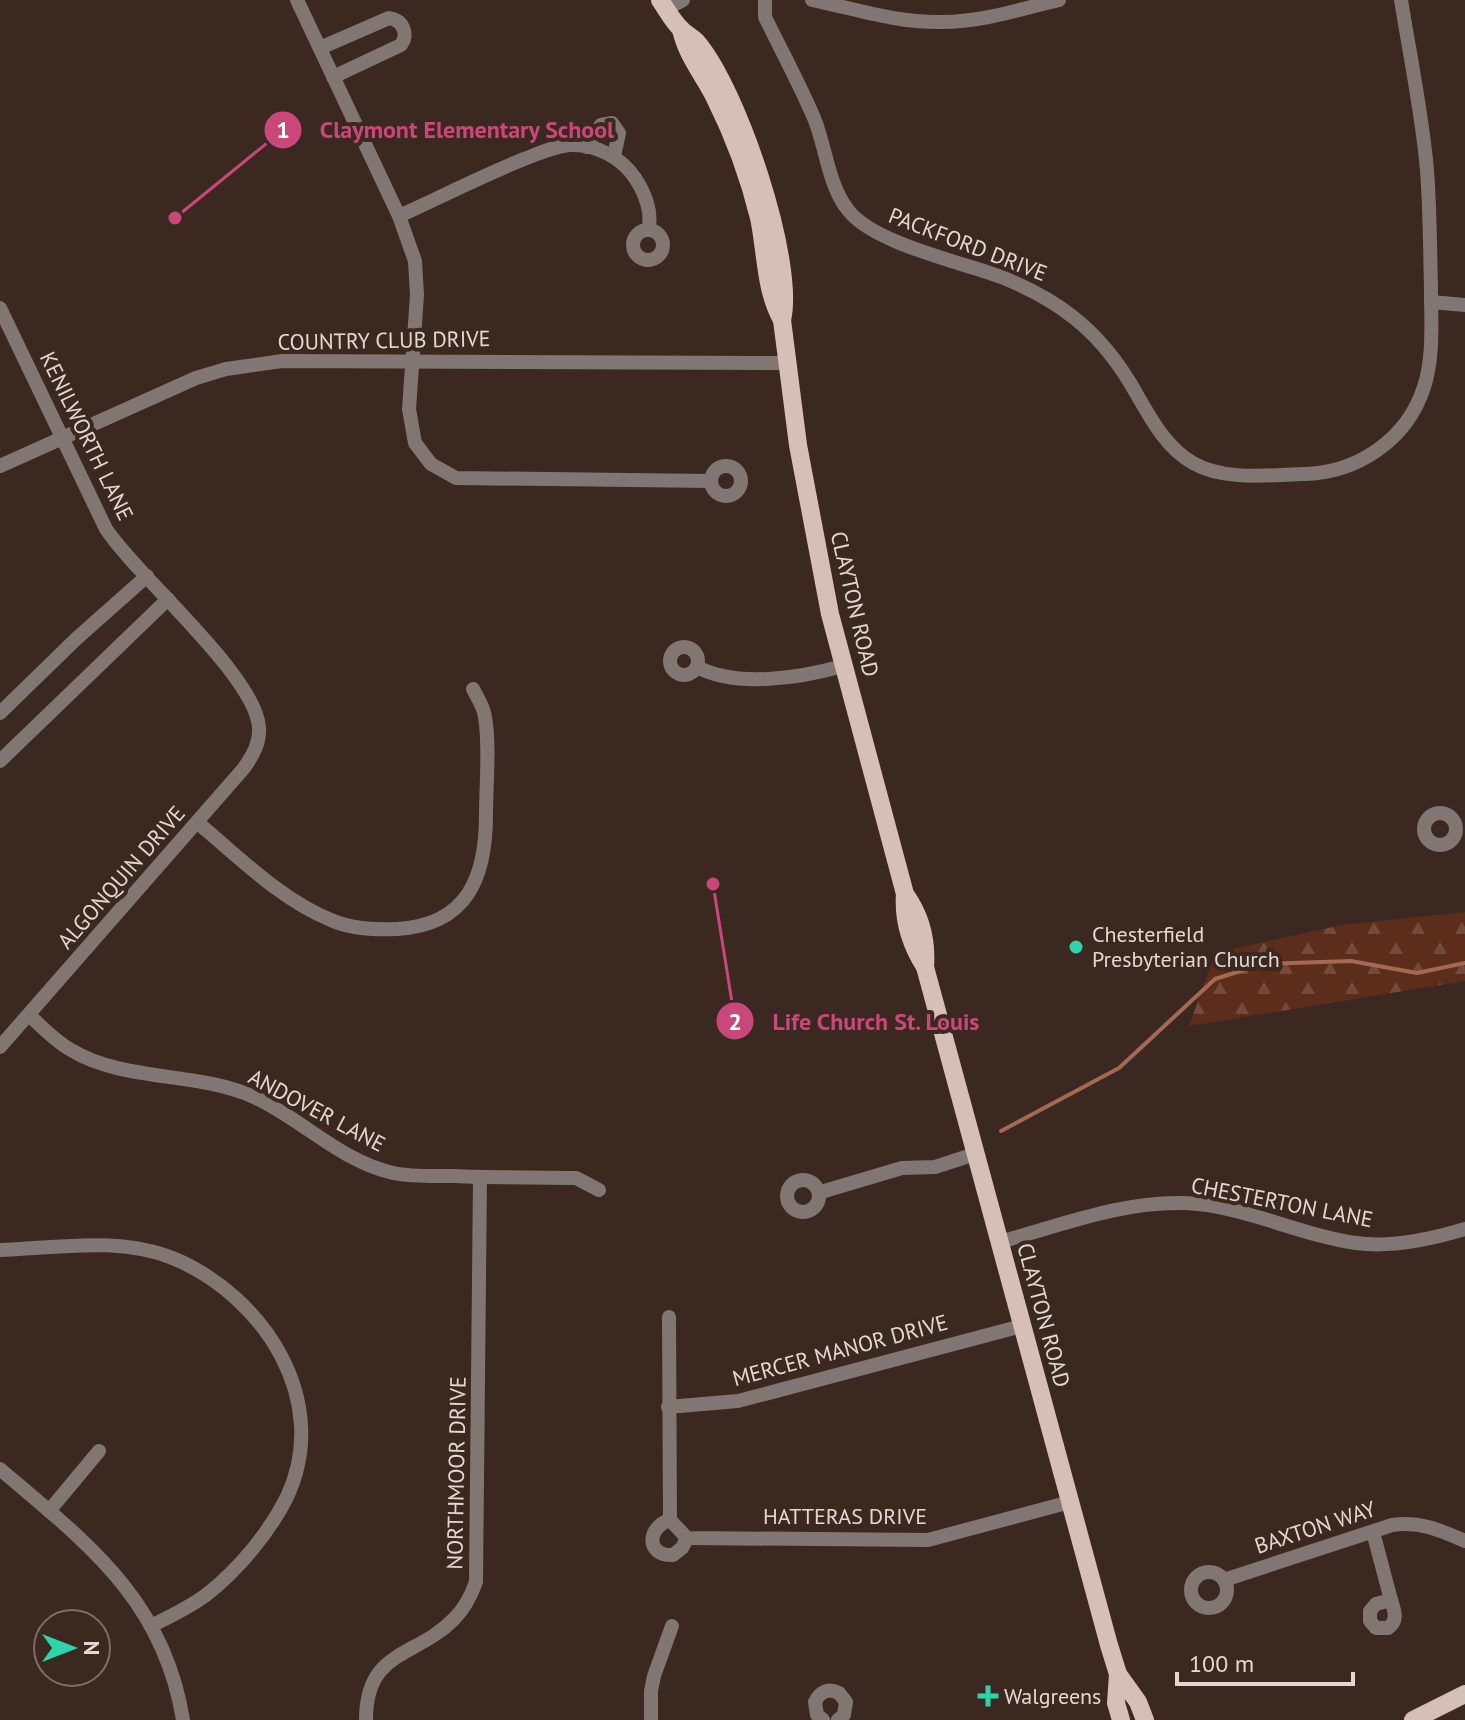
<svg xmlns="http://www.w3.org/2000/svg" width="1465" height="1720" font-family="'PT Sans',sans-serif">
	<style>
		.forest { fill: url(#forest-firs) }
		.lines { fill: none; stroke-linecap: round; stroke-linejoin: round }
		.stream { stroke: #a46954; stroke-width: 4 }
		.minor { stroke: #817672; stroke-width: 14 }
		.major { stroke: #d5bfb7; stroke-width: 18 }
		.poi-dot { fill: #2ed4aa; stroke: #3b2821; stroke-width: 3 }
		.labels { text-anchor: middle; stroke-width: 8; stroke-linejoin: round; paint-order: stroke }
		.street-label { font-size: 22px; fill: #e4d7d2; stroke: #3b2821 }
		.poi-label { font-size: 22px; fill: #e4d7d2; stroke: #3b2821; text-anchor: start }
		.leader { fill: none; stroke: #ca4879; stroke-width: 3 }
		.callout-dot { fill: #ca4879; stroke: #3b2821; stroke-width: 3 }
		.mark-label { font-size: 24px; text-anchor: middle; font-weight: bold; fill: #fff }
		.callout-label { font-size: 24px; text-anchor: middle; font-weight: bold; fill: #ca4879; stroke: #3b2821; stroke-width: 8; stroke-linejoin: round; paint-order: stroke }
	</style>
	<defs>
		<pattern id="forest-firs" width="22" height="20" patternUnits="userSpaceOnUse" patternTransform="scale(2)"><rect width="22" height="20" fill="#5d2d1b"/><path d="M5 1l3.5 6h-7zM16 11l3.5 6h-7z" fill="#744b3b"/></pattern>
	</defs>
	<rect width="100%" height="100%" fill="#3b2821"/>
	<polygon class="forest" points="1465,912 1465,981 1189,1026 1215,953 1342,925"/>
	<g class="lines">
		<polyline class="stream" points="1001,1131 1119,1068 1215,979 1263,964 1351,961 1417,973 1465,963"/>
		<g class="minor">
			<polyline points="297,0 399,216 415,261 417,295 409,409 415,443 431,464 456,478 711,481"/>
			<path d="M765 0V17C781 50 799 83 814 118 826 147 828 185 848 210 874 244 962 262 1004 278 1028 288 1052 300 1073 317 1095 334 1114 357 1129 381 1147 411 1162 445 1193 463 1224 481 1269 475 1304 474 1357 473 1407 440 1424 387 1434 357 1431 320 1431 289 1430 249 1430 209 1427 170 1422 113 1410 56 1401 0"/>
			<path d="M812 0C855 9 898 23 942 22 982 22 1021 9 1059 0"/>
			<polyline points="666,9 683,0"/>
			<path d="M320 48 389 18C403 20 409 34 401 45L333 77"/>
			<polyline points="587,147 601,125 612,123 619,133 614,156"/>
			<path d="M399 216C441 197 482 176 524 159 540 153 555 146 571 145 596 144 622 158 635 178 645 193 653 213 648 230"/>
			<circle cx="648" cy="245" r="15"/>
			<polyline points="1431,302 1465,305"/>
			<path d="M0 308 106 529C137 576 257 677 259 728 260 743 253 755 244 768L0 1047"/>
			<circle cx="726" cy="481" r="15"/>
			<polyline points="0,466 196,378 226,369 282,361 788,363"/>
			<circle cx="684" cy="661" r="14"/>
			<path d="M697 667C737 688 800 678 843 666"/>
			<polyline points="0,713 76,639 147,576"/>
			<polyline points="0,761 168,599"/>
			<circle cx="1440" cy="829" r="16"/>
			<path d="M198 823C239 857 281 900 331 920 351 929 376 930 397 929 467 925 486 878 486 815 486 785 490 745 485 717 484 707 477 697 473 689"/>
			<path d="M29 1015C42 1027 55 1041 71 1050 124 1082 196 1071 254 1097 302 1119 340 1161 393 1173 413 1177 434 1176 454 1176 495 1178 536 1177 576 1178L599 1190"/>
			<circle cx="803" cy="1196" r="16"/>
			<polyline points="821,1192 902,1168 935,1167 975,1154"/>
			<path d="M999 1242C1059 1226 1121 1201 1184 1203 1243 1205 1298 1235 1356 1243 1391 1248 1432 1239 1465 1229"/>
			<path d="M0 1250C57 1248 121 1236 175 1259 264 1297 332 1401 287 1497 269 1533 238 1570 206 1595 190 1607 171 1616 153 1625"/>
			<polyline points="669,1317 670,1520"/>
			<polyline points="668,1407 738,1401 1022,1326"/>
			<path d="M0 1469C87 1543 164 1600 183 1720"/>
			<polyline points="49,1511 99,1451"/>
			<polyline points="670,1520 687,1538 928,1540 1070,1502"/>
			<path d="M670 1520C647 1527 645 1556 673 1555L682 1548 687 1538"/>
			<polyline points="1373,1532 1391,1600"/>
			<circle cx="1209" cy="1590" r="18"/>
			<path d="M1224 1580 1392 1525C1420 1521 1440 1530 1465 1541"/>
			<path d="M1391 1600C1394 1610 1399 1620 1388 1628H1376L1370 1621V1611L1376 1604Z"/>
			<path d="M366 1720C366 1649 416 1658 454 1619 464 1609 471 1596 476 1582L480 1177"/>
			<polyline points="651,1720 651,1691 654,1676 672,1626"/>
			<path d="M823 1720 817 1715 815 1702C820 1691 829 1688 839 1693L846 1702 844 1715 838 1720"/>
		</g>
		<g class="major">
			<path d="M660 0C667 10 673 22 682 30 686 34 692 37 696 41 737 87 796 262 782 320"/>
			<path d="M681 29C686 54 702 73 714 96 733 134 749 176 759 218 766 251 765 291 782 320L798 445 830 614 905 894C921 916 927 940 925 967"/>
			<path d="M905 894C903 920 911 945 925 967L1109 1645 1118 1674 1138 1702 1145 1720"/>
			<polyline points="1118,1674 1116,1703 1121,1720"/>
			<polyline points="1413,1720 1465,1694"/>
		</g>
	</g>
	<g class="poi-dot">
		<circle cx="1076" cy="947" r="8"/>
		<path d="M984 1684h8v8h8v8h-8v8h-8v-8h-8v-8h8z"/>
	</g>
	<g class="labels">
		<g class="street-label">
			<text transform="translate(968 244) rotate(21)" y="8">PACKFORD DRIVE</text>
			<text transform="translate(384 340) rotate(-1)" y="8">COUNTRY CLUB DRIVE</text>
			<text transform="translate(87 436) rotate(64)" y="8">KENILWORTH LANE</text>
			<text transform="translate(855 604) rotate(77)" y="8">CLAYTON ROAD</text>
			<text transform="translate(121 877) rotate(-49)" y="8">ALGONQUIN DRIVE</text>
			<text transform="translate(317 1110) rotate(28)" y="8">ANDOVER LANE</text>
			<text transform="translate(1282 1202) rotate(11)" y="8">CHESTERTON LANE</text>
			<text transform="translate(1044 1315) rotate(75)" y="8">CLAYTON ROAD</text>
			<text transform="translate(840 1350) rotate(-15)" y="8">MERCER MANOR DRIVE</text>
			<text transform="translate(456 1473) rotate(-89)" y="8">NORTHMOOR DRIVE</text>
			<text x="845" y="1524">HATTERAS DRIVE</text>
			<text transform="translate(1315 1527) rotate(-18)" y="8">BAXTON WAY</text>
		</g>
		<g class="poi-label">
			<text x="1092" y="942">Chesterfield<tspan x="1092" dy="25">Presbyterian Church</tspan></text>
			<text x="1004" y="1704">Walgreens</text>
		</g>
	</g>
	<path class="leader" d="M175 218L283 130M713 884L735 1021"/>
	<g class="callout-dot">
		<circle cx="175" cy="218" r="8"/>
		<circle cx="713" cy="884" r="8"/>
		<circle cx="283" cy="130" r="20"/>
		<circle cx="735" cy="1021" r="20"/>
	</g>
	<g class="mark-label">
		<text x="283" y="138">1</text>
		<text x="735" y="1030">2</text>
	</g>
	<g class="callout-label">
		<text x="467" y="138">Claymont Elementary School</text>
		<text x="876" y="1030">Life Church St. Louis</text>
	</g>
	<g transform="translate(72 1648) rotate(90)"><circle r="38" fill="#3b2821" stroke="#7f6e68" stroke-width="2"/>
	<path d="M0-6L14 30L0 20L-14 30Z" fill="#2ed4aa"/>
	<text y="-12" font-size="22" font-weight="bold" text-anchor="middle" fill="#e4d7d2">N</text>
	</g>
	<path d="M1177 1672v12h176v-12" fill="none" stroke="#e4d7d2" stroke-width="4"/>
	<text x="1189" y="1672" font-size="24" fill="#e4d7d2" stroke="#3b2821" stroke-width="6" paint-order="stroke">100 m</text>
</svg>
